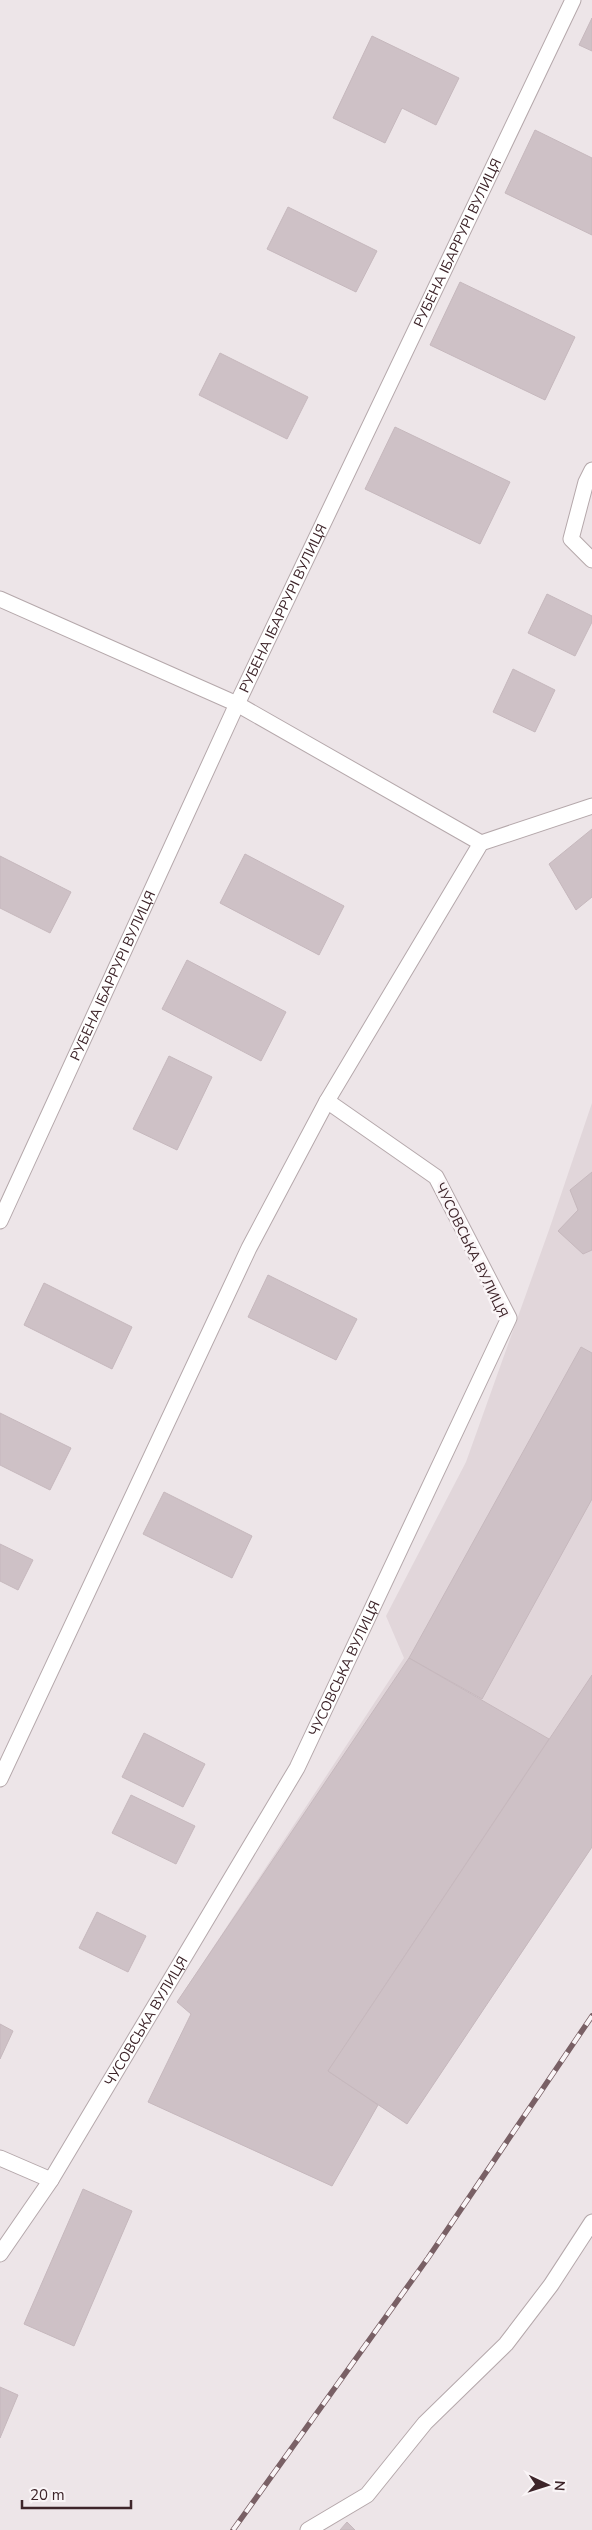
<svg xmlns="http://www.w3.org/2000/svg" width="592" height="2530" font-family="'Nunito Sans',sans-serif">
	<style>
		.built { fill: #e1d6da }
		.building { fill: #cec1c6; stroke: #c6b8bd }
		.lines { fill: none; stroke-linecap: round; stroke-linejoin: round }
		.lane-casing { stroke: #b5a8ab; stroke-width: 17 }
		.street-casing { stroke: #b5a8ab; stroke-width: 17 }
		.lane { stroke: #fff; stroke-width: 15 }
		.street { stroke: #fff; stroke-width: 15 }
		.rail-casing { stroke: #796065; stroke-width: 5.5 }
		.rail { stroke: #faf5f7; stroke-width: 4; stroke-dasharray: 11; stroke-linecap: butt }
		.labels { text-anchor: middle; stroke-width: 5; stroke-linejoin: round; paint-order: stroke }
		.street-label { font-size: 14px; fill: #3e252a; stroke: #faf5f7 }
	</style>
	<rect width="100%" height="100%" fill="#ede5e8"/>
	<polygon class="built" points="592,1103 592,1847 407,2124 378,2105 332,2186 148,2102 197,2017 177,2002 404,1658 386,1616 466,1462 549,1230"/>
	<g class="building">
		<polygon points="592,18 592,51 579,45"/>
		<polygon points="372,36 459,78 436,125 402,108 385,143 333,118"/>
		<polygon points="535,130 592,158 592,235 505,193"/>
		<polygon points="288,207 377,251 356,292 267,249"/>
		<polygon points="460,282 575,337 545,400 430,345"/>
		<polygon points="220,353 308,397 287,439 199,395"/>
		<polygon points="395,427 510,482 480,544 365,489"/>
		<polygon points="547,594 592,616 592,622 575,656 528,633"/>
		<polygon points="513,669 555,690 535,732 493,712"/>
		<polygon points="592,829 592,897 576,910 549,864"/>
		<polygon points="245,854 344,906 319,955 220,903"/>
		<polygon points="0,856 71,892 50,933 0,908"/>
		<polygon points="187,960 286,1012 261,1061 162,1009"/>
		<polygon points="169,1056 212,1077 177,1150 133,1129"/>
		<polygon points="592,1172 592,1250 583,1254 558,1231 578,1210 570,1190"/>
		<polygon points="268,1275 357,1319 336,1360 248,1317"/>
		<polygon points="44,1283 132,1327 112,1369 24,1325"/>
		<polygon points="581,1347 592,1353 592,1499 482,1699 409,1658"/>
		<polygon points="0,1413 71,1448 50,1490 0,1465"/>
		<polygon points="164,1492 252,1536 232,1578 143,1534"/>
		<polygon points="0,1544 33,1560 18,1590 0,1581"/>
		<polygon points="409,1658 549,1739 328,2071 378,2105 332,2186 148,2102 191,2014 177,2002"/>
		<polygon points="592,1675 592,1847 407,2124 328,2071"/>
		<polygon points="144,1733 205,1764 183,1807 122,1777"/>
		<polygon points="131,1795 195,1826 176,1864 112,1833"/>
		<polygon points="97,1912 146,1936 128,1972 79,1948"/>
		<polygon points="0,2024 13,2031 0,2059"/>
		<polygon points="83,2189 132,2211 74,2346 24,2324"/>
		<polygon points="0,2387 18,2395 0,2438"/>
		<polygon points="347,2522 355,2530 340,2530"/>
	</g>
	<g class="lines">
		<g class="lane-casing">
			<g id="lane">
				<polyline points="592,470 586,482 571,539 592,560"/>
				<polyline points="0,599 237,704 481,843"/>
				<polyline points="0,2158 51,2180"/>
				<polyline points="308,2530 367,2495 425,2423 506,2344 551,2285 592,2222"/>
			</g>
		</g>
		<g class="street-casing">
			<g id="street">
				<path id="s1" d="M0 1221 237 704 573 0"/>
				<polyline points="0,1779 249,1248 327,1101 481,843 592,806"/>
				<path id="s2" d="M0 2254 51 2180 297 1768 509 1318 436 1177 327 1101"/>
			</g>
		</g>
		<use href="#lane" class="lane"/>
		<use href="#street" class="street"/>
		<g class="rail-casing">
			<polyline id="rail" points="233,2530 428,2258 592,2016"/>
		</g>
		<use href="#rail" class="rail"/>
	</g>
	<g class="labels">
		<g class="street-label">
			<text dy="5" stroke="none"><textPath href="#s1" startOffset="1080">РУБЕНА ІБАРРУРІ ВУЛИЦЯ</textPath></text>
			<text dy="5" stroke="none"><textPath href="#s1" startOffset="675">РУБЕНА ІБАРРУРІ ВУЛИЦЯ</textPath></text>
			<text dy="5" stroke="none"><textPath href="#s1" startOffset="270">РУБЕНА ІБАРРУРІ ВУЛИЦЯ</textPath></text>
			<text transform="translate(472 1250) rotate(64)" y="5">ЧУСОВСЬКА ВУЛИЦЯ</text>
			<text dy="5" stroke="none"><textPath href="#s2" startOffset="680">ЧУСОВСЬКА ВУЛИЦЯ</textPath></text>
			<text dy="5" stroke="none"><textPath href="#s2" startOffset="275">ЧУСОВСЬКА ВУЛИЦЯ</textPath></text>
		</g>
	</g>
	<g transform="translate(547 2485) rotate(94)" stroke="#faf5f7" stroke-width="4" paint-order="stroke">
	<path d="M0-4L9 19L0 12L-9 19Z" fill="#3e252a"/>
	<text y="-8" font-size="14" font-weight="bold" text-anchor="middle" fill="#3e252a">N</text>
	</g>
	<path d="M22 2500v8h109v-8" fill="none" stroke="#3e252a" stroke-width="2.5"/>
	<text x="30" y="2500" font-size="15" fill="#3e252a" stroke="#faf5f7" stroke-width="4" paint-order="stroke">20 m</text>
</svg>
